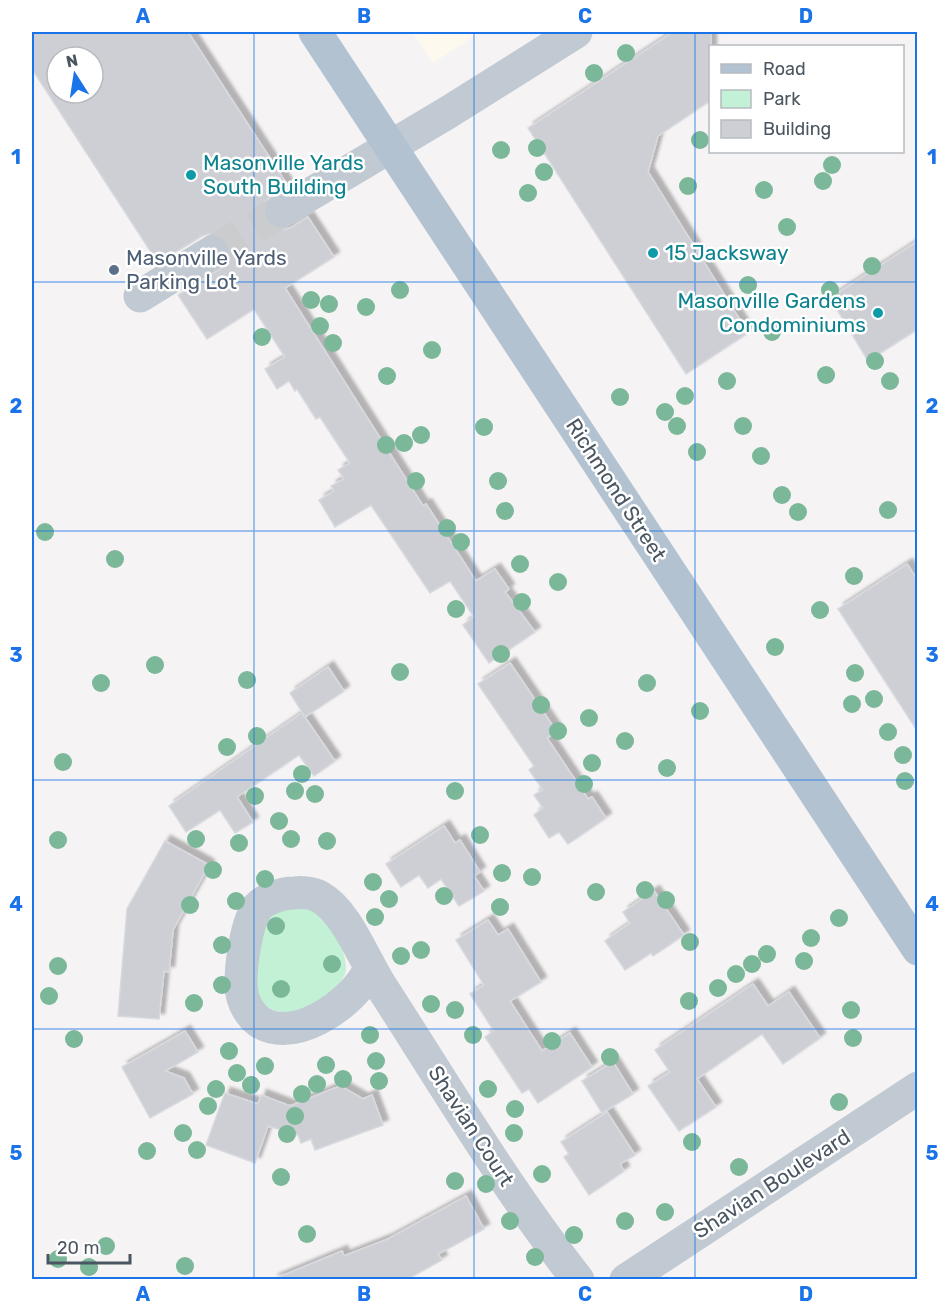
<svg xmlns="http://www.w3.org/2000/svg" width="949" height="1311" font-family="Rubik,sans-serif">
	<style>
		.commercial { fill: #fdf9ef }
		.green { fill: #c3f1d5 }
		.building { fill: #cdcfd5; stroke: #d7d9de; stroke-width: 1.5; fill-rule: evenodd; filter: url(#shadow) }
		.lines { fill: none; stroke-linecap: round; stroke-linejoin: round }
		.minor-tunnel { stroke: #caccce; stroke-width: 33; stroke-dasharray: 33 16; stroke-linecap: butt }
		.minor { stroke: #c1cad2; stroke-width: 33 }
		.major { stroke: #b3c2d1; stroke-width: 33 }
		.tree { fill: #7bb799 }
		.grid { fill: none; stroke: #1a73e8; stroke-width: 1.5; stroke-opacity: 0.55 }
		.culture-dot { fill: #0f9aa8; stroke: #fff; stroke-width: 2 }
		.service-dot { fill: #5c6f8a; stroke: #fff; stroke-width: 2 }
		.labels { text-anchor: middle; stroke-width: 5; stroke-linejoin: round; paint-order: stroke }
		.culture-label { font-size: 21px; fill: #0d838f; stroke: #fff; text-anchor: start }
		.service-label { font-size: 21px; fill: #4e5e75; stroke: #fff; text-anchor: start }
		.street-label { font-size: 21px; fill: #4a5661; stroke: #fff }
		.neatline { fill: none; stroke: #1a73e8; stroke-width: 2 }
		.grid-label { font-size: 20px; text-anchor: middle; font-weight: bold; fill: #1a73e8 }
	</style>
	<defs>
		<filter id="shadow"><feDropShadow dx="5.5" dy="-5.5" stdDeviation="1.5" flood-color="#0004"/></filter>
	</defs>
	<rect width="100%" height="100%" fill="#f5f3f3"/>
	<polygon class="commercial" points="412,32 481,32 433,63"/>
	<path class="green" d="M284 906C292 907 304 905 311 908 328 915 351 956 345 974 338 992 300 1015 281 1012 248 1006 256 976 260 953 262 945 262 934 266 926 269 918 277 911 284 906Z"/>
	<g class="building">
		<path d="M32 32H188L288 186 272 195 266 201 263 211 266 221 273 228 283 230 292 227 308 217 334 257 285 288 423 506 426 504 476 581 495 569 509 589 505 592 535 632 489 663 463 625 474 617 450 581 430 593 371 505 335 527 319 500 334 491 331 486 344 479 338 470 350 463 320 417 316 419 297 389 295 391 289 381 277 389 265 369 285 357 254 309 207 339 178 295 222 268 228 261 231 252 228 243 221 236 211 233 202 236 158 263 32 69ZM57 57H93V93H57Z"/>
		<polygon points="673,32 711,32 711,100 658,136 648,172 748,333 686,374 528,128"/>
		<polygon points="918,241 918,329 868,361 830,298"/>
		<polygon points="907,564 918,581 918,732 838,609"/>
		<polygon points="510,663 557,732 547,738 588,799 592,797 606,818 568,844 559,832 549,838 534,815 543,808 534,795 543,790 529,770 534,766 478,684"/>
		<polygon points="328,667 344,691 305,717 290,693"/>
		<polygon points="302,713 335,761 314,776 299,755 237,797 253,822 235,833 220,810 186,832 169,806"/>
		<polygon points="444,826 455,843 460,840 480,872 474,876 484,891 459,906 441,879 428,888 419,875 401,887 386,864"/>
		<polygon points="165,841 209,865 173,930 169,972 164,971 159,1019 118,1016 127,909"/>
		<polygon points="654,891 684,935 653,956 651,953 625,970 605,941 630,923 623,912"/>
		<polygon points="488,920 498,935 508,929 541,982 510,1001 542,1051 570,1033 592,1067 538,1103 529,1089 522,1093 485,1037 494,1031 470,994 484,985 456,940"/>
		<polygon points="753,984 768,1006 789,992 820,1038 783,1064 762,1034 697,1079 716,1107 679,1131 648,1086 670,1072 655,1050"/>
		<polygon points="185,1031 198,1052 165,1071 184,1078 193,1094 150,1118 122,1067"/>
		<polygon points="613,1062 633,1094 602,1113 582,1081"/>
		<polygon points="340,1086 363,1099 372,1095 383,1125 315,1150 311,1139 301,1143 298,1135 268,1126 255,1163 206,1145 225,1093 258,1104 261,1095 290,1106"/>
		<polygon points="607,1112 635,1155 620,1164 624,1171 589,1195 564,1157 569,1154 561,1142"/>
		<polygon points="466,1196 484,1229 438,1254 442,1260 406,1280 272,1280 342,1251 344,1256 388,1239"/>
	</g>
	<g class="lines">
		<polyline class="minor-tunnel" points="212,252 282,211"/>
		<g class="minor">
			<polyline points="282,211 447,113 576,32"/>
			<polyline points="140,296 212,252"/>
			<path d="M370 968C356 1003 286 1052 253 1016 244 1006 241 996 241 983 241 964 246 924 257 908 264 899 282 893 294 893 302 892 313 893 320 897 347 912 364 960 381 986 445 1085 505 1187 578 1280"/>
			<polyline points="626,1280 918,1088"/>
		</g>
		<polyline class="major" points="315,32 918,949"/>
	</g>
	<g class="tree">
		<circle cx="626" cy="53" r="9"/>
		<circle cx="594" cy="73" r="9"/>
		<circle cx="700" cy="140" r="9"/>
		<circle cx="537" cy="148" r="9"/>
		<circle cx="501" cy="150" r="9"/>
		<circle cx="832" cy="165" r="9"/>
		<circle cx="544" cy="172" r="9"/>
		<circle cx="823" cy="181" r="9"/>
		<circle cx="688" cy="186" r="9"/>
		<circle cx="764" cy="190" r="9"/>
		<circle cx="528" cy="193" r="9"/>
		<circle cx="787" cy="227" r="9"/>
		<circle cx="872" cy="266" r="9"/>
		<circle cx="748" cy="285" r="9"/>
		<circle cx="400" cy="290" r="9"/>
		<circle cx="830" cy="290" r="9"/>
		<circle cx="311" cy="300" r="9"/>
		<circle cx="329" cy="304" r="9"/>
		<circle cx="366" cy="307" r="9"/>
		<circle cx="320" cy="326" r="9"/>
		<circle cx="772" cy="332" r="9"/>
		<circle cx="262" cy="337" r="9"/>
		<circle cx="333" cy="343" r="9"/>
		<circle cx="432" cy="350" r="9"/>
		<circle cx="875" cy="361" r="9"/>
		<circle cx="826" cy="375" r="9"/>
		<circle cx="387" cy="376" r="9"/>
		<circle cx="727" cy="381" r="9"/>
		<circle cx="890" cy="381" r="9"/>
		<circle cx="685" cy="396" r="9"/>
		<circle cx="620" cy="397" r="9"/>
		<circle cx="665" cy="412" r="9"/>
		<circle cx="677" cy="426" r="9"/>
		<circle cx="743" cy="426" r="9"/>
		<circle cx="484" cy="427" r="9"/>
		<circle cx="421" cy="435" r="9"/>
		<circle cx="404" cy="443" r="9"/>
		<circle cx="386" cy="445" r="9"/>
		<circle cx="697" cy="452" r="9"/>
		<circle cx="761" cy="456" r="9"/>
		<circle cx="416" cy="481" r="9"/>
		<circle cx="498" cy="481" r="9"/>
		<circle cx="782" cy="495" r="9"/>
		<circle cx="888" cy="510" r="9"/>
		<circle cx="505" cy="511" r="9"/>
		<circle cx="798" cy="512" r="9"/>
		<circle cx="447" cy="528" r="9"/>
		<circle cx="45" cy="532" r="9"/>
		<circle cx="461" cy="542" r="9"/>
		<circle cx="115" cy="559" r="9"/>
		<circle cx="520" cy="564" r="9"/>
		<circle cx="854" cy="576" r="9"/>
		<circle cx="558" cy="582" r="9"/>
		<circle cx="522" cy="602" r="9"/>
		<circle cx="456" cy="609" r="9"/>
		<circle cx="820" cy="610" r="9"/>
		<circle cx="775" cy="647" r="9"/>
		<circle cx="501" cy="654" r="9"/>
		<circle cx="155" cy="665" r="9"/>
		<circle cx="400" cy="672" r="9"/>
		<circle cx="855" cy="673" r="9"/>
		<circle cx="247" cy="680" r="9"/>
		<circle cx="101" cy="683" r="9"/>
		<circle cx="647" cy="683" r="9"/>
		<circle cx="874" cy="699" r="9"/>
		<circle cx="852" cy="704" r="9"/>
		<circle cx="541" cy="705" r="9"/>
		<circle cx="700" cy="711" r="9"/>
		<circle cx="589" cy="718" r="9"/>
		<circle cx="558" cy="731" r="9"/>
		<circle cx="888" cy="732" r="9"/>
		<circle cx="257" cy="736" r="9"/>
		<circle cx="625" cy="741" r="9"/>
		<circle cx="227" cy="747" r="9"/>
		<circle cx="903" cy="755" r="9"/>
		<circle cx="63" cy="762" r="9"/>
		<circle cx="592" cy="763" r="9"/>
		<circle cx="667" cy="768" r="9"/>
		<circle cx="302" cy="774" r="9"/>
		<circle cx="905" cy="781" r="9"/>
		<circle cx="584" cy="784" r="9"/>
		<circle cx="295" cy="791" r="9"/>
		<circle cx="455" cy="791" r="9"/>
		<circle cx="315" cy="794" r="9"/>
		<circle cx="255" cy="796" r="9"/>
		<circle cx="279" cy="821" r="9"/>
		<circle cx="480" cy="835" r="9"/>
		<circle cx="196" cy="839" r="9"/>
		<circle cx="291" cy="839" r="9"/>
		<circle cx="58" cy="840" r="9"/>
		<circle cx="327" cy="841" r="9"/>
		<circle cx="239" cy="843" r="9"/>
		<circle cx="213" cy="870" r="9"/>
		<circle cx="502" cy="873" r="9"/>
		<circle cx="532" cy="877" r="9"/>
		<circle cx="265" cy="879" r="9"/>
		<circle cx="373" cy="882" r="9"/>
		<circle cx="645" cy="890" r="9"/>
		<circle cx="596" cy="892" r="9"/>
		<circle cx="444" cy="896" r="9"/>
		<circle cx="389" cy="899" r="9"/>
		<circle cx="666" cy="900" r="9"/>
		<circle cx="236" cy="901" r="9"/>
		<circle cx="190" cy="905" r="9"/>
		<circle cx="500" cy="907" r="9"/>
		<circle cx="375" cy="917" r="9"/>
		<circle cx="839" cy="918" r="9"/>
		<circle cx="276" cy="926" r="9"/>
		<circle cx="811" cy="938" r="9"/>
		<circle cx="690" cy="942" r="9"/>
		<circle cx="222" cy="945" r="9"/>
		<circle cx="421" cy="950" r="9"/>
		<circle cx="767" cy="954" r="9"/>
		<circle cx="401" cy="956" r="9"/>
		<circle cx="804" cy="961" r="9"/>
		<circle cx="332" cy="964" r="9"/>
		<circle cx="752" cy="964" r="9"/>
		<circle cx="58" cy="966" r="9"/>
		<circle cx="736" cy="974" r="9"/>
		<circle cx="222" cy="985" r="9"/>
		<circle cx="718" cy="988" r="9"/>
		<circle cx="281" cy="989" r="9"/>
		<circle cx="49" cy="996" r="9"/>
		<circle cx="689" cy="1001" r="9"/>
		<circle cx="194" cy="1003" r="9"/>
		<circle cx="431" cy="1004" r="9"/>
		<circle cx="455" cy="1010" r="9"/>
		<circle cx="851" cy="1010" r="9"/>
		<circle cx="370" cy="1035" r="9"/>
		<circle cx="473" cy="1035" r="9"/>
		<circle cx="853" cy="1038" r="9"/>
		<circle cx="74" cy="1039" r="9"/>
		<circle cx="552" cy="1041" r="9"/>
		<circle cx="229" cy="1051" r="9"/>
		<circle cx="610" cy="1057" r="9"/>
		<circle cx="376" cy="1061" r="9"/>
		<circle cx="326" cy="1065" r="9"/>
		<circle cx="265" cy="1066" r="9"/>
		<circle cx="237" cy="1073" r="9"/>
		<circle cx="343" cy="1079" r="9"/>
		<circle cx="379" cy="1081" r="9"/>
		<circle cx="317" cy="1084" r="9"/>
		<circle cx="251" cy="1085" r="9"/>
		<circle cx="216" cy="1089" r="9"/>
		<circle cx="488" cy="1089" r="9"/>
		<circle cx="302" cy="1094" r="9"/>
		<circle cx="839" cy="1102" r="9"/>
		<circle cx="208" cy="1106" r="9"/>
		<circle cx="515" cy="1109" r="9"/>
		<circle cx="295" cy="1116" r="9"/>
		<circle cx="183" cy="1133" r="9"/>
		<circle cx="514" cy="1133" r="9"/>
		<circle cx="287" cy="1134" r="9"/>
		<circle cx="692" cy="1142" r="9"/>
		<circle cx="197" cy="1150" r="9"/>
		<circle cx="147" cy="1151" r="9"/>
		<circle cx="739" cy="1167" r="9"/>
		<circle cx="542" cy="1174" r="9"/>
		<circle cx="281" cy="1177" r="9"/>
		<circle cx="455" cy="1181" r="9"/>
		<circle cx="486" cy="1184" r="9"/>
		<circle cx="665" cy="1212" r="9"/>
		<circle cx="510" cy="1221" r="9"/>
		<circle cx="625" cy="1221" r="9"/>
		<circle cx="307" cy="1234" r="9"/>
		<circle cx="574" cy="1235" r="9"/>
		<circle cx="106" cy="1246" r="9"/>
		<circle cx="535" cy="1257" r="9"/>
		<circle cx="58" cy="1259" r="9"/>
		<circle cx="185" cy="1266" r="9"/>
		<circle cx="89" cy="1267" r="9"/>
	</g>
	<path class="grid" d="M254 32V1280M474 32V1280M695 32V1280M32 282H918M32 531H918M32 780H918M32 1029H918"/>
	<g class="culture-dot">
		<circle cx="191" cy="175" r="6"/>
		<circle cx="653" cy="253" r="6"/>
		<circle cx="878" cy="313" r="6"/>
	</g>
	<circle class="service-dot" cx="114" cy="270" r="6"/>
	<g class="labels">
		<g class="culture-label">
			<text x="203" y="170">Masonville Yards<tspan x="203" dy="24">South Building</tspan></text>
			<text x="665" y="260">15 Jacksway</text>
			<text x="866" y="308" text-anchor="end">Masonville Gardens<tspan x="866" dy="24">Condominiums</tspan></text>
		</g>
		<g class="service-label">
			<text x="126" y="265">Masonville Yards<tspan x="126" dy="24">Parking Lot</tspan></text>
		</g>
		<g class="street-label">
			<text transform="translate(616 490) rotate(57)" y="7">Richmond Street</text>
			<text transform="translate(471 1126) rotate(57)" y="7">Shavian Court</text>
			<text transform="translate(772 1184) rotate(-33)" y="7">Shavian Boulevard</text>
		</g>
	</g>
	<rect width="949" height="1311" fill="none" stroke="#ffffff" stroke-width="66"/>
	<rect x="709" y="45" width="195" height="108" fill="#ffffff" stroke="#b7bbc0" stroke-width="1.5"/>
	<rect x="721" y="64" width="30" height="9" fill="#b3c2d1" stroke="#b7bbc0" stroke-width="1.5"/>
	<text x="763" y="75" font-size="18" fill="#4a5661">Road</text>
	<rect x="721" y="90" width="30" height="18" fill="#c3f1d5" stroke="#b7bbc0" stroke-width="1.5"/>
	<text x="763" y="105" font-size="18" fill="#4a5661">Park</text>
	<rect x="721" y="120" width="30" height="18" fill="#cdcfd5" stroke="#b7bbc0" stroke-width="1.5"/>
	<text x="763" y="135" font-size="18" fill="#4a5661">Building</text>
	<g transform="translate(75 75) rotate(348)"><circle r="28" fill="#ffffff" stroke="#b7bbc0" stroke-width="1.5"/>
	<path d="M0-4.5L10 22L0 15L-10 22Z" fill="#1a73e8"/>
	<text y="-9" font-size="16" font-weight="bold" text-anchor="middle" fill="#4a5661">N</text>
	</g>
	<path d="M48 1254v9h82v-9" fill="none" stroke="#4a5661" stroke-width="3"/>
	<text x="57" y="1254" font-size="18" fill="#4a5661" stroke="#ffffff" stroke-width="4.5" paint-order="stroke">20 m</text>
	<rect x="33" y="33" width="883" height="1245" class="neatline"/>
	<g class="grid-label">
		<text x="143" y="23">A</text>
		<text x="364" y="23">B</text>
		<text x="585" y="23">C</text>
		<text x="806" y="23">D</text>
		<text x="16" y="164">1</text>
		<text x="932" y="164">1</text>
		<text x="16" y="413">2</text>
		<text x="932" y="413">2</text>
		<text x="16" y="662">3</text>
		<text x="932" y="662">3</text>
		<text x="16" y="911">4</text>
		<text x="932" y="911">4</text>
		<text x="16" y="1160">5</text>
		<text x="932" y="1160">5</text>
		<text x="143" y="1301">A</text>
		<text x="364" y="1301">B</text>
		<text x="585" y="1301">C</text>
		<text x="806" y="1301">D</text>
	</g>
</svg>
